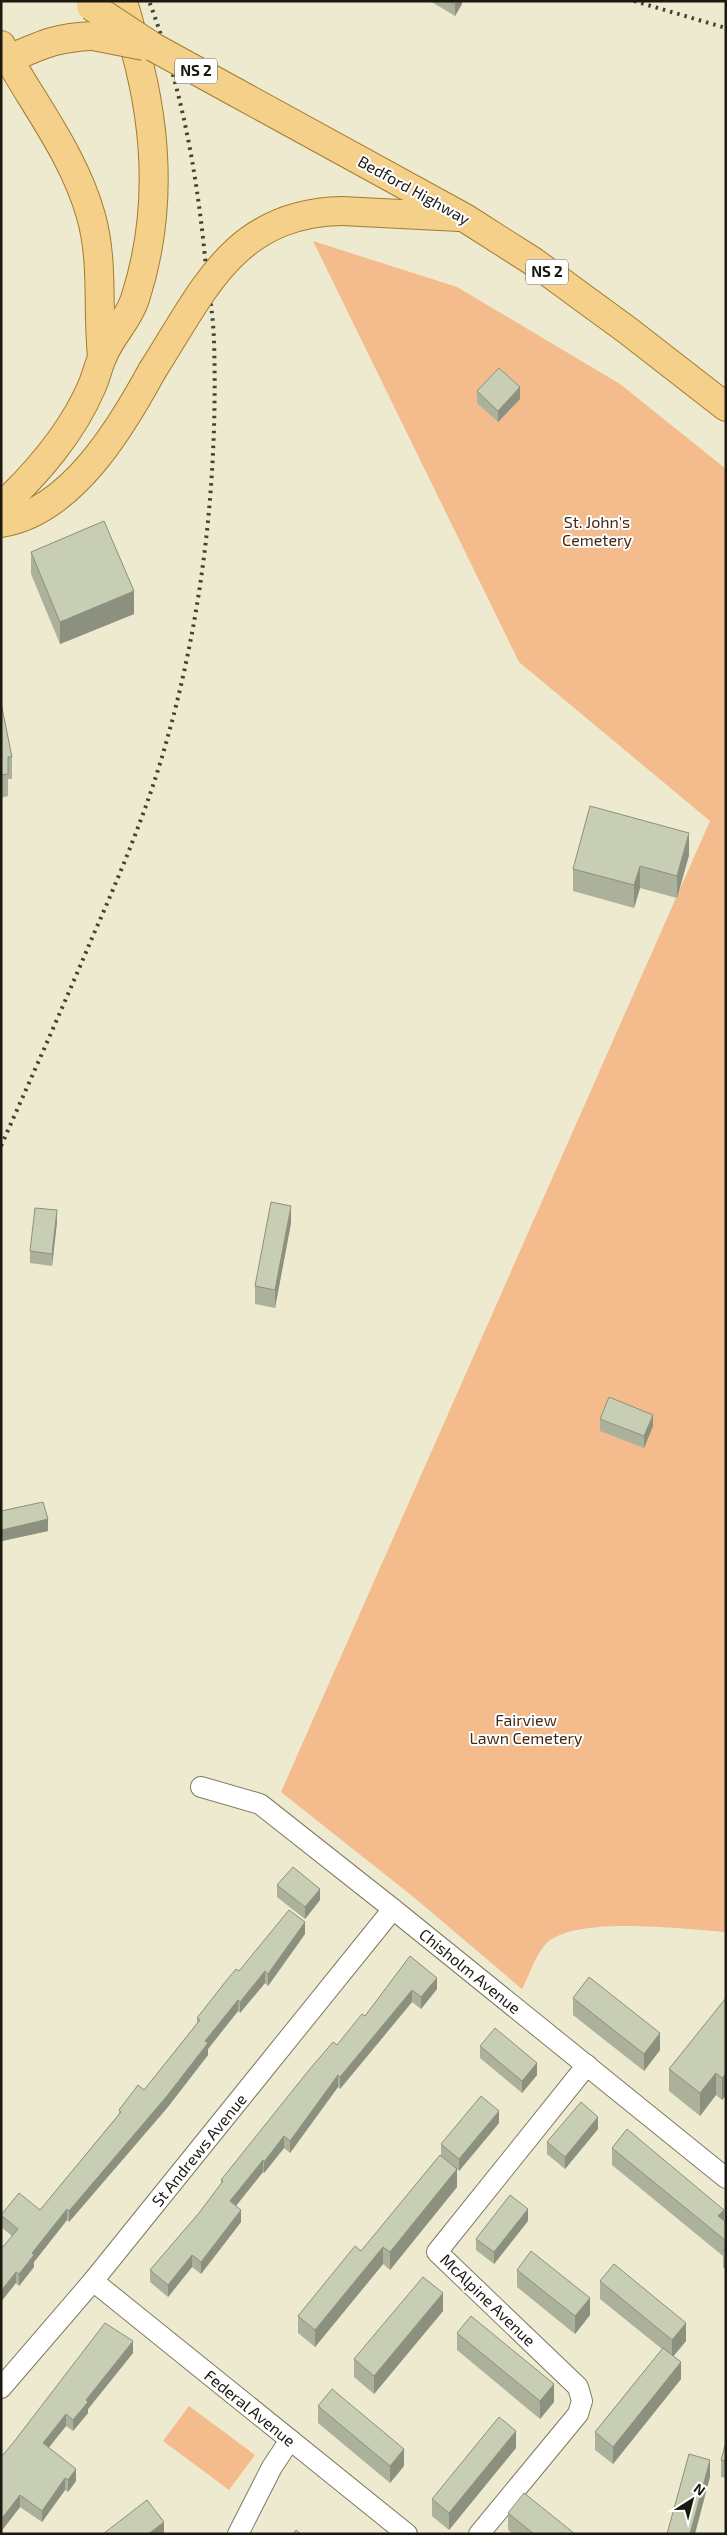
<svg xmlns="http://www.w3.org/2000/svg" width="727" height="2535" font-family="'Exo 2',sans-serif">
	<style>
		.green { fill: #f4bb8c }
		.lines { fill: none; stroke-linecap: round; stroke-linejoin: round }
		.minor-casing { stroke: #7f7b62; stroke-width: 22 }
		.primary-casing { stroke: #a37b2d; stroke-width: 30 }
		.minor { stroke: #fff; stroke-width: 20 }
		.primary { stroke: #f4d08a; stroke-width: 28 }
		.rail { stroke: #444235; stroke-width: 4; stroke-dasharray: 2.5 5; stroke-linecap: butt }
		.primary-bridge-casing { stroke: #a37b2d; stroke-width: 30; stroke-linecap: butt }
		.primary-bridge { stroke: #f4d08a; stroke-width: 28 }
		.wall { fill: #acb19b }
		.shaded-wall { fill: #8c907e }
		.building { fill: #c8ceb4; stroke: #8c907e }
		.labels { text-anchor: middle; stroke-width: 4; stroke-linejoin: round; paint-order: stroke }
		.shield { fill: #fff; stroke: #5f5e58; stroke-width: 1 }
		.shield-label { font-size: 15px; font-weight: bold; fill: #1b1910 }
		.street-label { font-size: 16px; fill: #1b1910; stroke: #fff }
		.park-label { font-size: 16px; fill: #432912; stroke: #fff }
	</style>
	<rect width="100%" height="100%" fill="#eeeacf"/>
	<g class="green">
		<path d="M313 241 457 287 620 384 726 469V1932C686 1930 572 1914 545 1945 535 1956 529 1976 522 1989L411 1895 281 1792 710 821 519 662Z"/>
		<polygon points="189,2406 255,2455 229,2490 163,2441"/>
	</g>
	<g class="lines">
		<g class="minor-casing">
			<g id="minor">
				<polyline points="201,1787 260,1804 393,1909 726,2178"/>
				<polyline points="93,2281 407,2534"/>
				<polyline points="1,2388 93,2281 393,1909"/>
				<polyline points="238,2534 272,2467 290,2440"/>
				<polyline points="479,2534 578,2414 582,2401 578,2387 437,2252 587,2065"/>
			</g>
		</g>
		<g class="primary-casing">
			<g id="primary">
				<path d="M1 45C31 101 74 154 91 216 104 262 97 309 102 356"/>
				<path d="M9 59C41 45 57 37 93 36"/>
				<polyline points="237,93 465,218 534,262 627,330 726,407"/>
				<polyline points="342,211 459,217"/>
				<path d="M1 507C38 472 72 433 92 386 96 377 98 367 102 358 110 336 128 321 135 299 162 216 158 132 135 49 131 33 129 16 122 1"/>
				<path d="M1 523C71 512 121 428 152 371"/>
			</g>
		</g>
		<use href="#minor" class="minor"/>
		<use href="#primary" class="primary"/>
		<g class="rail">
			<polyline points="634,1 726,28"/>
			<path d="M1 1146C32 1076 63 1007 92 938 121 872 149 806 168 736 204 607 218 474 214 340 213 313 208 285 205 257 196 167 181 86 149 1"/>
		</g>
		<g class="primary-bridge-casing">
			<g id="primary-bridge">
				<polyline points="91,6 155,48 237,93"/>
				<polyline points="93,36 144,46"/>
				<path d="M152 371C203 292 233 213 342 211"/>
			</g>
		</g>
		<use href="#primary-bridge" class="primary-bridge"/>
	</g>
	<g class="wall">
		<polygon points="430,1 462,1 462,4 455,16"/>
		<polygon points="477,391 520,399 498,422 477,403"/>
		<polygon points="31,552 134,614 60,644 31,574"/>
		<polygon points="1,703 12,757 12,779 8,779 8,796 1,798"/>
		<polygon points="689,855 677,898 640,888 634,908 573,891 573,869"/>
		<polygon points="57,1222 52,1266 30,1263 30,1251"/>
		<polygon points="291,1223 275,1308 255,1304 255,1286"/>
		<polygon points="600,1419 653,1426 644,1448 600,1431"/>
		<polygon points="1,1511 48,1531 2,1541 1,1537"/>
		<polygon points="277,1885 320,1900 305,1919 277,1897"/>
		<polygon points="305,1934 268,1986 265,1983 240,2013 238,2011 208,2049 208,2055 167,2108 69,2222 67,2220 34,2262 34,2267 19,2286 16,2283 12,2236 1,2227 1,2215 40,2210 119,2114 119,2110 144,2090 197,2023 197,2018 239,1971"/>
		<polygon points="410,1956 437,1989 421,2009 412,2002 340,2089 338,2087 290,2153 284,2148 264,2173 263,2172 236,2206 241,2222 201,2274 192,2267 168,2297 150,2282 150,2270 199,2213 221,2184 221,2180 337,2045 365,2016"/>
		<polygon points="573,1998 660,2050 644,2071 573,2015"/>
		<polygon points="726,1998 726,2095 722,2100 716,2095 700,2116 669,2091 669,2069"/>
		<polygon points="480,2046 537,2075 522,2093 480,2058"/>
		<polygon points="499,2123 459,2171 457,2169 457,2187 390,2270 383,2264 315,2347 298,2333 298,2316 361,2251 441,2156 441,2144"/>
		<polygon points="598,2129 565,2169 547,2154 547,2142"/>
		<polygon points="612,2148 726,2222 726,2270 723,2267 723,2256 612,2165"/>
		<polygon points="528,2221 494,2264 476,2250 476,2239"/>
		<polygon points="517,2270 590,2315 575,2334 517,2287"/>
		<polygon points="600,2281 686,2341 673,2356 681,2379 613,2464 595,2450 595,2432 662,2349 600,2299"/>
		<polygon points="443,2311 374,2394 354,2377 354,2359"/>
		<polygon points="457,2333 554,2402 540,2419 457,2350"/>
		<polygon points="133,2353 88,2409 88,2413 73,2431 66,2426 48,2447 76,2481 68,2492 65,2490 42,2522 20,2507 3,2529 1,2528 1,2457"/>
		<polygon points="318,2406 404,2466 390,2483 318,2423"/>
		<polygon points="726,2442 726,2478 721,2477 721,2460"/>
		<polygon points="516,2448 449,2530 432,2516 432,2499"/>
		<polygon points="508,2513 575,2534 513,2534 508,2530"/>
	</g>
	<g class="shaded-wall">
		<polygon points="457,1 462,1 462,4 455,16 455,4"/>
		<polygon points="520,387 520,399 498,422 498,411"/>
		<polygon points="134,591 134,614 60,644 60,622"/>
		<polygon points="689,833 689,855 677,898 677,876"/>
		<polygon points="640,866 640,888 634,908 634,885"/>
		<polygon points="291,1206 291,1223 275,1308 275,1290"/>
		<polygon points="57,1210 57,1222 52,1266 52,1254"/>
		<polygon points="653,1415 653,1426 644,1448 644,1436"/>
		<polygon points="48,1519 48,1531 2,1541 2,1530"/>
		<polygon points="320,1889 320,1900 305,1919 305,1907"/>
		<polygon points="305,1922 305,1934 268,1986 268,1974"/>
		<polygon points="265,1971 265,1983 240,2013 240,2002"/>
		<polygon points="437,1978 437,1989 421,2009 421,1997"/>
		<polygon points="412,1990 412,2002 340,2089 340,2077"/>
		<polygon points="238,2000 238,2011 208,2049 208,2055 167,2108 69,2222 69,2211"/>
		<polygon points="660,2033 660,2050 644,2071 644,2054"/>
		<polygon points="537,2063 537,2075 522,2093 522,2081"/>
		<polygon points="716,2073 716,2095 700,2116 700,2093"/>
		<polygon points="726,2073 726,2095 722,2100 722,2078"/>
		<polygon points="338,2075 338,2087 290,2153 290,2141"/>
		<polygon points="499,2111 499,2123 459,2171 459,2159"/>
		<polygon points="598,2117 598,2129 565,2169 565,2157"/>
		<polygon points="284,2136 284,2148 264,2173 264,2162"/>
		<polygon points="263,2160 263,2172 230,2213 230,2201"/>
		<polygon points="457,2169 457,2187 390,2270 390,2252"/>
		<polygon points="67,2209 67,2220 34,2262 34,2267 19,2286 19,2274 32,2253"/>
		<polygon points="528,2209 528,2221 494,2264 494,2252"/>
		<polygon points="241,2210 241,2222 201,2274 201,2262"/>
		<polygon points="724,2210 724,2227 718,2216"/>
		<polygon points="383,2247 383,2264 315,2347 315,2330"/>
		<polygon points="192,2255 192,2267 168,2297 168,2285"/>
		<polygon points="16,2272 16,2283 1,2302 1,2291"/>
		<polygon points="443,2293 443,2311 374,2394 374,2376"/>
		<polygon points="590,2298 590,2315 575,2334 575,2316"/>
		<polygon points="686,2323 686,2341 672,2358 672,2340"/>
		<polygon points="133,2341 133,2353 88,2409 88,2413 73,2431 73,2420 86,2400"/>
		<polygon points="681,2362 681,2379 613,2464 613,2447"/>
		<polygon points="554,2384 554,2402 540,2419 540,2401"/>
		<polygon points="66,2414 66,2426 43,2455 43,2443"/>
		<polygon points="516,2431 516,2448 449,2530 449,2513"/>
		<polygon points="404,2449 404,2466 390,2483 390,2466"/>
		<polygon points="710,2460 710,2477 695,2534 690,2534"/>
		<polygon points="76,2469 76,2481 68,2492 68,2480"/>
		<polygon points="65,2478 65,2490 42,2522 42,2511"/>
		<polygon points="20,2495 20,2507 3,2529 3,2517"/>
		<polygon points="164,2522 164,2534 148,2534"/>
	</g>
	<g class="building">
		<polygon points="450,1 457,1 455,4"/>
		<polygon points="499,368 520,387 498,411 477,391"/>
		<polygon points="104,521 134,591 60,622 31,552"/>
		<polygon points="1,703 12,757 8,757 8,774 1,775"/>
		<polygon points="590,806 689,833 677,876 640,866 634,885 573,869"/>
		<polygon points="271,1202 291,1206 275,1290 255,1286"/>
		<polygon points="35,1208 57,1210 52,1254 30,1251"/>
		<polygon points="609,1397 653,1415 644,1436 600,1419"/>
		<polygon points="43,1502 48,1519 2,1530 1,1525 1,1511"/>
		<polygon points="293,1867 320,1889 305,1907 277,1885"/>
		<polygon points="289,1910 305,1922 268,1974 265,1971 240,2002 238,2000 205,2041 208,2043 167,2096 69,2211 67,2209 32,2253 34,2255 19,2274 16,2272 1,2291 1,2249 18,2229 1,2215 19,2193 40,2210 121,2112 119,2110 138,2085 144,2090 200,2020 197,2018 226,1981 236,1969 239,1971"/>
		<polygon points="410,1956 437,1978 421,1997 412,1990 340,2077 338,2075 290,2141 284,2136 264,2162 263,2160 230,2201 241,2210 201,2262 192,2255 168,2285 150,2270 199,2213 223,2181 221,2180 309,2070 333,2042 337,2045 362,2014 365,2016"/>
		<polygon points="589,1977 660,2033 644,2054 573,1998"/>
		<polygon points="726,1998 726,2073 722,2078 716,2073 700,2093 669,2069"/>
		<polygon points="495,2028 537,2063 522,2081 480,2046"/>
		<polygon points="481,2096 499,2111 459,2159 441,2144"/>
		<polygon points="581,2102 598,2117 565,2157 547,2142"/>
		<polygon points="627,2129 724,2210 718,2216 726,2222 726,2241 612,2148"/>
		<polygon points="440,2155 457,2169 390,2252 383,2247 315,2330 298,2316 355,2246 361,2251"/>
		<polygon points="510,2195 528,2209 494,2252 476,2239"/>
		<polygon points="726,2247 726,2252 723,2250"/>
		<polygon points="531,2251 590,2298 575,2316 517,2270"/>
		<polygon points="614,2264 686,2323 672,2340 600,2281"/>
		<polygon points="423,2277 443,2293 374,2376 354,2359"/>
		<polygon points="471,2316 554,2384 540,2401 457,2333"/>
		<polygon points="105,2323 133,2341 86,2400 88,2402 73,2420 66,2414 43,2443 76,2469 68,2480 65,2478 42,2511 20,2495 3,2517 1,2516 1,2457 13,2443"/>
		<polygon points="663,2348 681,2362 613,2447 595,2432"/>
		<polygon points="332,2389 404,2449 390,2466 318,2406"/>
		<polygon points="499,2417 516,2431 449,2513 432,2499"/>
		<polygon points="726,2442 726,2461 721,2460"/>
		<polygon points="689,2454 710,2460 690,2534 667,2534"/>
		<polygon points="524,2493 575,2534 534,2534 508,2513"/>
		<polygon points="147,2500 164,2522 148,2534 103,2534"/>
		<polygon points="296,2530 301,2534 293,2534"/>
	</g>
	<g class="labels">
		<g class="shield">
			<rect x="175" y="58.5" width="42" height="25" rx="4"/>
			<rect x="526" y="259.5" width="42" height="25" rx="4"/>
		</g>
		<g class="shield-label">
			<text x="196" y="76">NS 2</text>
			<text x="547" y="277">NS 2</text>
		</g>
		<g class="street-label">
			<text transform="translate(414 190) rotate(29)" y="6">Bedford Highway</text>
			<text transform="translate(470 1971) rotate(39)" y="6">Chisholm Avenue</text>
			<text transform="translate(199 2150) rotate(-51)" y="6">St Andrews Avenue</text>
			<text transform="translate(488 2300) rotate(44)" y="6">McAlpine Avenue</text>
			<text transform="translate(250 2408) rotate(39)" y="6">Federal Avenue</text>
		</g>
		<g class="park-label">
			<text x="597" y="528">St. John's<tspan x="597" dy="18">Cemetery</tspan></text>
			<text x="526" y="1726">Fairview<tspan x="526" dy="18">Lawn Cemetery</tspan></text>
		</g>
	</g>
	<rect width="727" height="2535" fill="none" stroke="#1b1910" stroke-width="5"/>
	<g transform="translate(692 2500) rotate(36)" stroke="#ffffff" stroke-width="4" paint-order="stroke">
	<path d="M0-4L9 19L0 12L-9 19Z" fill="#1b1910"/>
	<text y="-8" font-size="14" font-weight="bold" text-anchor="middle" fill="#1b1910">N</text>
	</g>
</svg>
